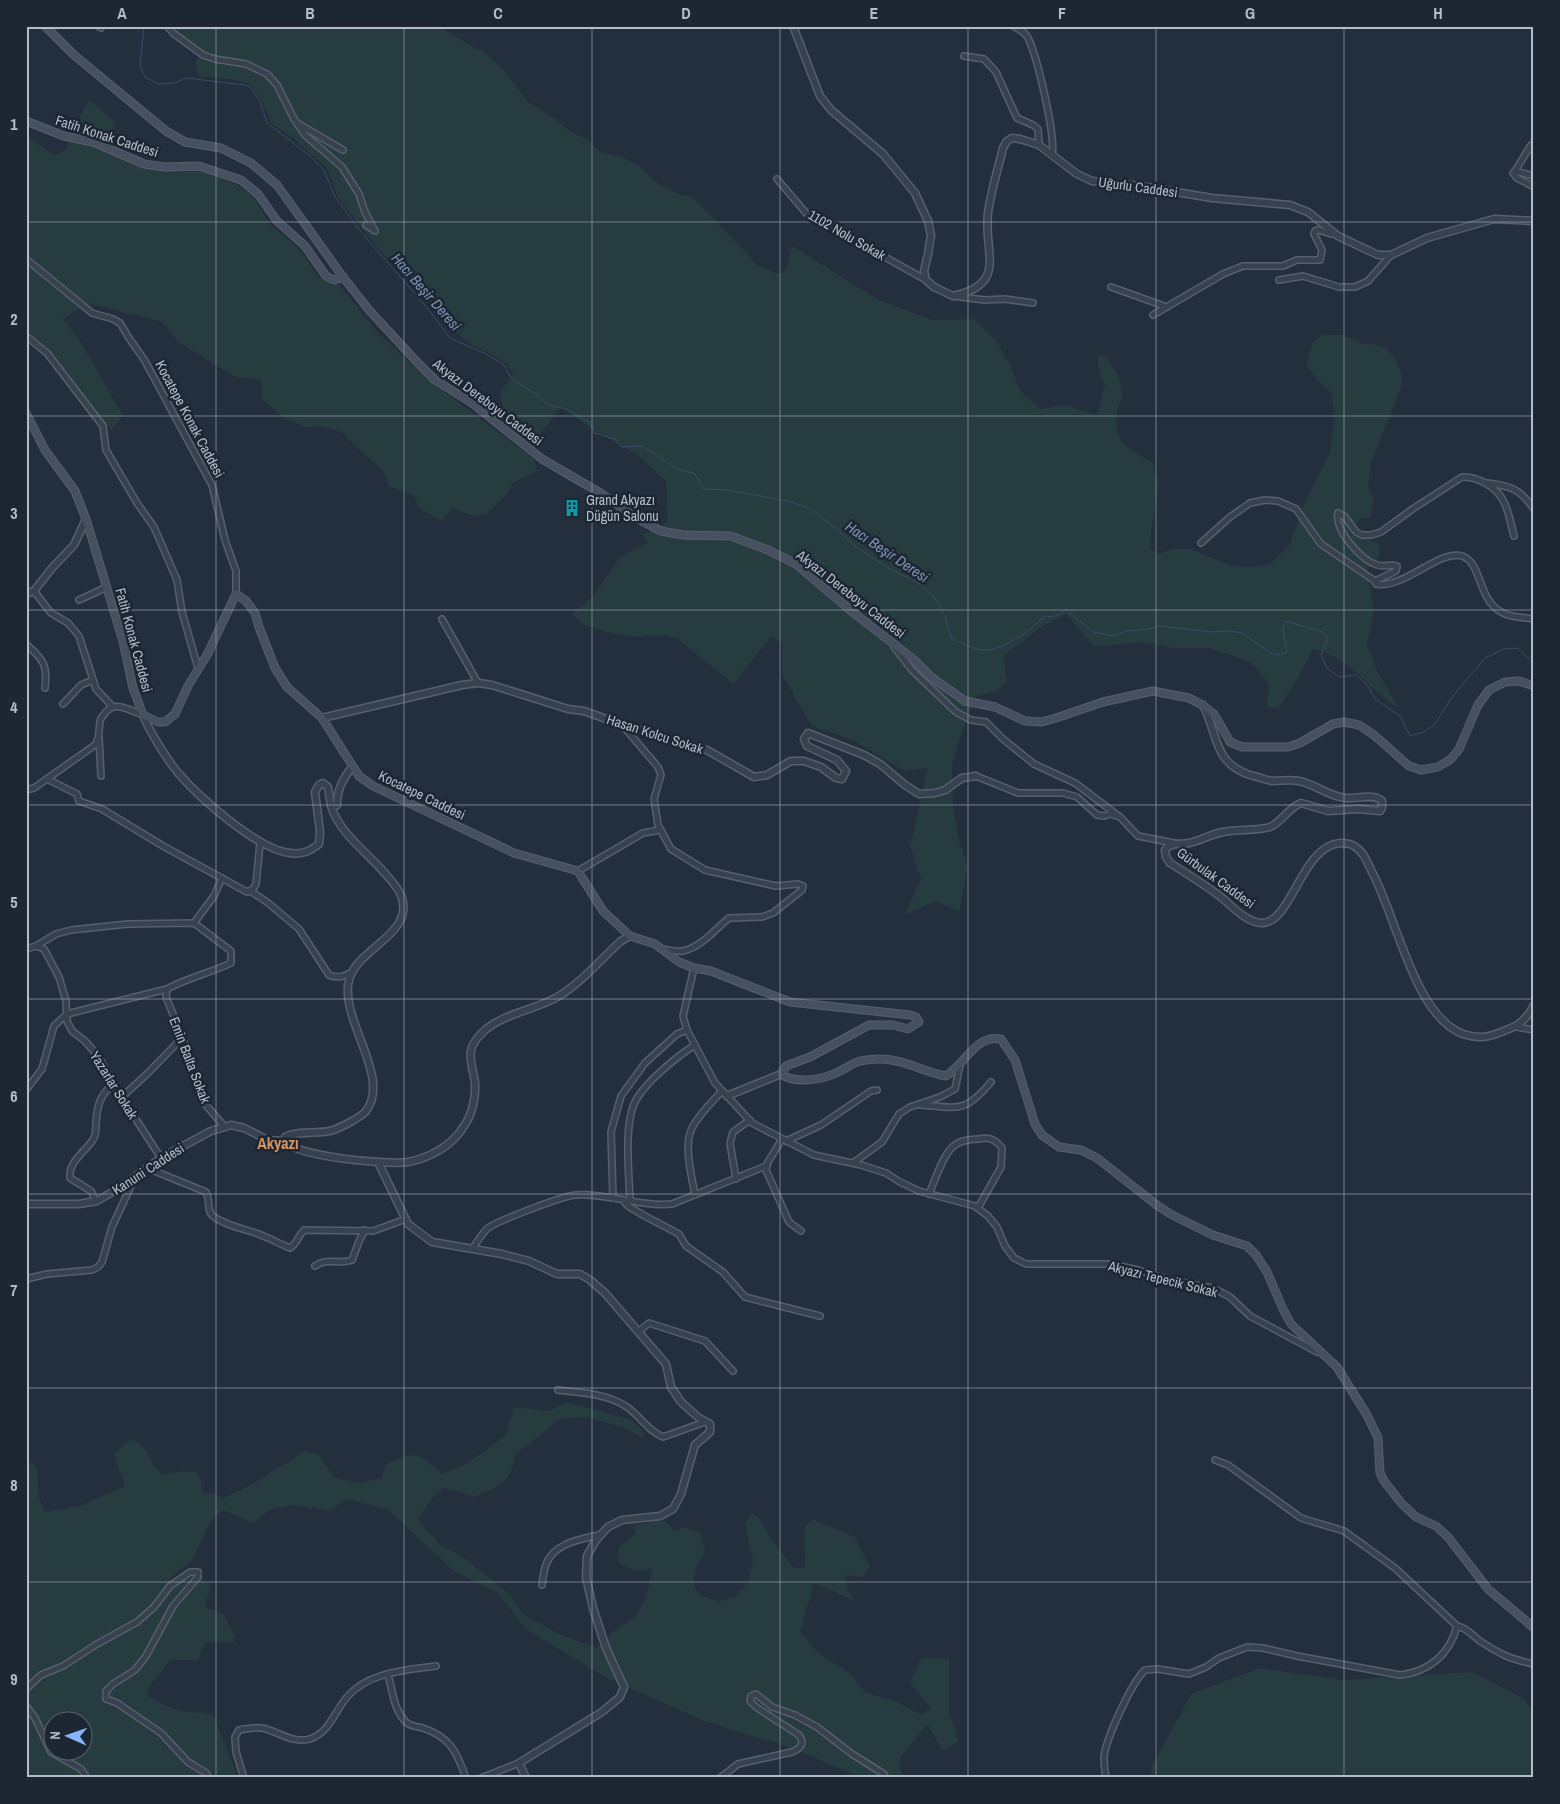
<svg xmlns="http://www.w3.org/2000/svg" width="1560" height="1804" font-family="'Archivo Narrow',sans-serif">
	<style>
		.green { fill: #263c3f; fill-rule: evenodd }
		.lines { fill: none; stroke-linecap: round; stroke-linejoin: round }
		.stream { stroke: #394c67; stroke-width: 1 }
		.minor-casing { stroke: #565f6c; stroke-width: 8 }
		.tertiary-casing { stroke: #565f6c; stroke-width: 9 }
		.secondary-casing { stroke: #565f6c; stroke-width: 9 }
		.minor { stroke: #38414e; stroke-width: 5 }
		.tertiary { stroke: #38414e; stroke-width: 6 }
		.secondary { stroke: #465061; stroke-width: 7 }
		.grid { fill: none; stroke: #b4bcc9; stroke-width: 1; stroke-opacity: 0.55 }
		.labels { text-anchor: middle; stroke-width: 5; stroke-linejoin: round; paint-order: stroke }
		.street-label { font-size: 14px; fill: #b4bcc9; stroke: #1d2633 }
		.poi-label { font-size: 14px; fill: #b4bcc9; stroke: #1d2633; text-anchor: start }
		.water-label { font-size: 15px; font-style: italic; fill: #7c92b1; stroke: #1d2633 }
		.quarter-label { font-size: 16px; font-weight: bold; fill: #d59563; stroke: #1d2633 }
		.neatline { fill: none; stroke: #b4bcc9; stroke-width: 2 }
		.grid-label { font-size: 16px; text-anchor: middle; font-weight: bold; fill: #b4bcc9 }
	</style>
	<rect width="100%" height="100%" fill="#242f3e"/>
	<g class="green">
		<path d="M169 26H438L486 54 502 68 528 102 551 116 570 131 588 140 600 152 621 157 639 166 659 185 681 195 691 196 749 255 755 264 780 275 788 265 792 246 877 299 933 320 974 319 996 341 1008 361 1020 390 1040 409 1064 405 1097 415 1105 384 1099 372 1097 354 1107 358C1113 368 1123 382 1122 394 1122 400 1118 406 1117 413 1112 443 1130 449 1152 462L1159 487 1152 525 1150 548 1158 554 1171 549H1191L1231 566 1251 567 1269 565 1289 546 1307 498 1330 453 1335 416 1331 392 1318 381 1306 364 1313 342 1322 335H1342L1363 344H1372L1385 348 1395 358 1402 375 1401 388 1371 463 1368 486 1374 501 1370 518 1358 519 1356 528 1366 539 1379 544C1383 556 1375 561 1367 569L1374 612 1367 645 1379 675 1399 708C1366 688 1353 659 1313 649L1297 680 1278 708 1267 707 1269 684 1251 662 1209 648H1173L1140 642 1094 647 1067 614 1043 626 1003 656 1007 680 997 691 976 696 961 735 952 763 953 806 959 840 968 867 959 912 936 901 904 915 921 879 910 847 928 768 903 771 855 741 812 726 783 677V643L771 637 733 684 677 638 657 635 639 637 615 634 584 625 572 614 595 594 620 557 648 543 643 534 668 522 666 481 639 456 597 432 561 407 533 443 505 421 500 392 513 375 507 364 487 352 473 346 438 318 419 291 379 250 337 196 327 168 295 140 271 123 263 103 250 84 231 79 199 76 195 62 199 55 197 50 173 31Z"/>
		<polygon points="91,101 116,124 100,150 141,168 167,171 202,171 235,184 253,196 270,224 301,251 318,277 339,284 378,333 431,382 534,459 537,471 513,483 504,497 488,513 473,516 452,508 442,521 419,508 415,496 389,486 383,470 359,450 342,432 320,426 305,427 283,418 262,399 261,379 235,377 177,341 162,322 87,303 63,319 81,342 123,416 111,430 47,353 26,336 26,136 54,155 66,151 73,130 87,103"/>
		<path d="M567 1402 632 1420 642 1429 644 1438 622 1427 586 1417 561 1418 515 1455C510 1485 500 1486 474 1497L444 1488 433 1497 418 1519 440 1545 462 1556 509 1594 523 1614 557 1633 596 1648 615 1630 634 1618 646 1598 652 1569 638 1571 619 1564 618 1548 635 1533 634 1525 664 1520 675 1531 684 1527 701 1533 705 1552C698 1563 687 1582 700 1594 705 1597 714 1600 719 1602L736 1596 749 1581 753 1560 745 1524 751 1513 760 1519 771 1539 794 1568H805L804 1528 812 1519 855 1537 870 1567 862 1577 844 1575 848 1591 855 1601 814 1583 800 1632 817 1652 848 1672 865 1692 897 1702 922 1715 931 1708 910 1683 922 1657 949 1659V1712L959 1741 942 1750 927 1724 901 1757 899 1768 905 1778H862L779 1743 740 1733 697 1718 605 1677 526 1629 497 1592 455 1572 387 1509 347 1499 330 1511 292 1505 267 1511 254 1523 223 1510 210 1522 193 1559 168 1580 192 1575 211 1585 205 1607 224 1615 235 1637 234 1642H205L198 1660H171L149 1687 148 1696C158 1703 170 1708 182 1711 193 1714 204 1710 214 1716L238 1778H26V1463L29 1462 37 1468 39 1497 45 1512 80 1506 125 1486 114 1454 126 1443 133 1439 146 1450 153 1464 163 1475 184 1471 196 1472 201 1478 202 1492 215 1494 223 1498 251 1485 305 1451 318 1454 335 1478 360 1483 381 1478 386 1464C416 1450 419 1453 442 1474L468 1463 505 1436 514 1407 548 1411ZM52 1722H82V1752H52Z"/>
		<polygon points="1260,1668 1344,1680 1472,1672 1523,1698 1534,1713 1534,1778 1152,1778 1151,1768 1191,1694"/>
	</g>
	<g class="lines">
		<path class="stream" d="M144 26 140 65 145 77 158 84 175 83 186 78 245 85 251 88 260 101 267 123 309 155 324 170 335 197 361 232 424 304 450 338 486 354 504 365 510 376 521 385 536 394 548 405 566 409 590 423 594 433 615 439 621 447 642 446 679 470 694 473 704 489 728 490 787 501 809 508 838 530 856 547 888 568 917 582 935 598 945 616 951 638C961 643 975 651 988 650 1004 648 1034 630 1044 616L1053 617 1066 610 1093 632 1112 636 1127 631 1149 629 1160 626 1211 632 1229 631 1243 633 1270 653 1278 655 1287 652 1283 630 1285 621 1323 632 1328 639 1321 655 1327 668 1339 677 1356 675 1368 686 1375 699 1400 716 1410 736 1424 732 1435 724 1452 697 1485 658 1504 649 1517 648 1534 663"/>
		<g class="minor-casing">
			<g id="minor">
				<polyline points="98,26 101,28"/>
				<polyline points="167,26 173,33 203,55 215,59 246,64 267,74 277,85 294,119 305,135 342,167 359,194 365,212 375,231 366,225"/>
				<path d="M1013 26C1019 29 1025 32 1028 38 1037 56 1056 136 1052 154"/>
				<polyline points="964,56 984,59 996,72 1017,118 1033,125 1038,129 1039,145"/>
				<polyline points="297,123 343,150"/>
				<polyline points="1515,171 1531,145 1534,144"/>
				<polyline points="1534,176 1515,171 1513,173 1517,178 1534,187"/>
				<polyline points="777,179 806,213 926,280"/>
				<polyline points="26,259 92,313 113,319 120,323 129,338 145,361 212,485 225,540 236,571 236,594"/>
				<polyline points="1279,280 1303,276 1339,287 1355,287 1368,281 1391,255"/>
				<polyline points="1111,287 1167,307"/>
				<polyline points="953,296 985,300 1005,299 1033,303"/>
				<polyline points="1153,315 1223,274 1243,266 1283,266 1297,260 1320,260 1322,250 1314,234 1315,231 1319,230 1331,234 1335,234"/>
				<polyline points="26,336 47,353 103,426 106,450 137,503 154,527 177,580 182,612 198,668"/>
				<path d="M1487 483C1511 486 1519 488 1534 509"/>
				<path d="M1201 543 1230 517 1250 503 1265 500 1278 501 1296 509 1321 544 1375 581 1376 584C1405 589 1439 549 1462 556 1483 563 1477 601 1503 613 1513 618 1523 617 1534 619"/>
				<path d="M1375 581 1396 571 1397 566C1391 564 1384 567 1377 565 1361 560 1334 530 1338 513L1345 517 1356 532 1362 535H1371L1381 532 1414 508 1462 477C1477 476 1497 487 1504 502 1509 512 1511 525 1514 536"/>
				<polyline points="34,591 51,613 68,623 79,636 96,689 112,706"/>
				<polyline points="79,600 107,587"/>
				<polyline points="442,619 478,683"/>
				<path d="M26 644C43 659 48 665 45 688"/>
				<polyline points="894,647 912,670 956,712 971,720 986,722 1003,739 1034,764 1075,783 1120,817"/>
				<polyline points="63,704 81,685 93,680"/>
				<path d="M623 726 658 767 661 775 654 799 658 825 671 849 705 870 776 886 798 884 803 886 802 890 773 913 762 917 729 918C715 929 702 947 683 951 677 952 669 950 663 949"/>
				<polyline points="99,738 101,776"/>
				<polyline points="976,776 1018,793 1063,793 1077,797 1097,815 1104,816 1110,814 1120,817 1138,836 1174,843"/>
				<polyline points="47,779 77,794 79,801 102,809 163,846 247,892 253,889 256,884 260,843"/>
				<path d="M26 790 34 788 95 745C101 735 98 732 100 722 100 718 104 715 106 712 115 700 131 711 143 715"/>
				<polyline points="578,871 643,833 661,830"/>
				<path d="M250 891 267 902 299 929 329 975C338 979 344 976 353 972"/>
				<polyline points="194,923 214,896 222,878"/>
				<polyline points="26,949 36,946 44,949 59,977 66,1001 67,1021 72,1031 85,1041 99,1057 113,1084 161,1158"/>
				<polyline points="694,968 683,1016 687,1030 715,1083 752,1123 814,1155 861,1165 886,1173 900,1182 919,1191 975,1206 988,1216 997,1227 1005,1246 1014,1258 1026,1264 1110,1264 1138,1270 1169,1280 1213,1288 1230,1297 1250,1316 1317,1352"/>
				<polyline points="167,989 166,997 181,1034 180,1040 184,1042 204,1103 225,1127"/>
				<polyline points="1517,1027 1534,1030"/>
				<path d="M26 1090 42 1069 54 1026 67 1014 167 989C187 978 210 973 231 963V951L194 923 128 924 71 930 56 934 36 946"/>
				<polyline points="120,1093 123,1096 148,1073 180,1040"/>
				<path d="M921 1105C959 1108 965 1113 991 1082"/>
				<polyline points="782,1139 768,1162 766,1170 789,1222 801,1231"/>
				<polyline points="786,1141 821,1125 871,1091 877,1090"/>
				<polyline points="853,1163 882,1142 899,1114 910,1107 940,1097 955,1089 960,1065"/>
				<path d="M147 1168 206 1192C210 1199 207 1207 211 1214 219 1224 249 1230 261 1235 271 1239 280 1244 290 1248 297 1244 298 1236 304 1230L373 1231 406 1219"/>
				<polyline points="736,1179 730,1143 733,1132 750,1120"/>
				<path d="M929 1194C934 1183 944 1151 955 1145 960 1141 971 1139 978 1139 990 1137 995 1139 1002 1148L1001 1167 978 1208"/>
				<path d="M695 1195C692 1177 683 1145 692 1128 699 1114 712 1102 722 1091"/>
				<polyline points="613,1198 611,1132 621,1096 645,1063 677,1034 687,1030"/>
				<polyline points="623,1200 628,1206 643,1215 679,1234 686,1246 723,1272 745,1297 820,1316"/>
				<path d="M96 1201 91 1191 70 1178C68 1161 86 1152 94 1138 96 1134 96 1128 96 1123 97 1106 100 1095 113 1084L115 1086"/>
				<path d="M630 1201C629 1174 624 1128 634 1104 643 1084 676 1057 695 1045"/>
				<path d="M473 1248C477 1242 481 1235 487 1229 494 1222 565 1195 576 1195 608 1193 640 1207 672 1204L766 1166"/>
				<path d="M315 1266C327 1257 339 1265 352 1260L360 1239 365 1230"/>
				<polyline points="26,1279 47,1274 92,1270 98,1267 102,1262 112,1227 136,1175"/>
				<polyline points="638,1332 649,1323 705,1341 733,1371"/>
				<path d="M558 1390C580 1393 607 1393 627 1407 640 1416 648 1431 663 1437L705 1422"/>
				<path d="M1215 1460 1228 1465 1301 1518 1344 1531 1395 1568 1457 1626C1467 1628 1472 1635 1480 1641 1500 1654 1509 1659 1534 1664"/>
				<path d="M542 1585C543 1578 544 1568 547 1562 556 1542 583 1539 602 1534"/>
				<path d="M388 1675C393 1691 393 1708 405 1721 409 1726 417 1727 423 1728 450 1737 457 1752 466 1778"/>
				<polyline points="26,1689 41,1675 63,1666 97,1644 137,1622 154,1607 170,1586 190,1572 198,1572 198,1577 173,1606 146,1656 135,1670 113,1684 106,1691 106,1699 117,1703 161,1733 188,1762 206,1773 209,1778"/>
				<polyline points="26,1706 35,1718 51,1752 81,1769 87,1778"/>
				<path d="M244 1778 236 1752 235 1737 239 1730C247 1729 254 1727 262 1728 278 1731 292 1744 310 1739 330 1732 334 1712 347 1697 368 1672 406 1670 436 1666"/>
				<polyline points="481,1778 519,1763"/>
				<path d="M720 1778 738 1764 792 1752C801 1748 805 1744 799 1735L756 1707 750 1701 751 1696 756 1694 772 1707 795 1715 817 1727 852 1754 884 1774 886 1778"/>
				<path d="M1106 1778C1105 1771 1104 1765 1104 1758 1105 1740 1132 1682 1145 1670L1158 1669 1189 1674 1206 1667 1219 1658 1247 1647 1263 1648 1297 1656 1400 1675C1429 1672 1450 1654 1457 1626"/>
			</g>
		</g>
		<g class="tertiary-casing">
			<g id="tertiary">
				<path d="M793 26 820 96 831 110 883 154 915 193 928 221 931 235 928 254 924 271 926 280 934 287 953 296C1009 284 983 252 988 213 991 191 998 169 1003 148L1007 141 1012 138 1020 139 1039 145 1077 174 1092 181 1140 186 1212 198 1290 205 1308 212 1338 236 1378 255H1391L1427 238 1494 219 1534 221"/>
				<polyline points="26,594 34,591 52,568 74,545 86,519"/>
				<path d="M1203 705C1219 737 1213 764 1253 776 1259 777 1266 780 1272 781 1281 781 1290 779 1299 781 1315 784 1328 796 1345 798 1356 799 1375 793 1382 801V808L1380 811 1357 809 1328 811 1301 803C1288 808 1282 822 1270 827 1257 831 1237 829 1223 832 1213 834 1203 839 1193 842 1183 846 1172 840 1165 850L1166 857 1170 863C1186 873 1202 883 1217 894 1230 903 1244 922 1261 923 1292 924 1301 846 1340 843 1344 843 1350 843 1354 846 1363 851 1367 861 1371 870 1396 914 1414 1016 1463 1034 1472 1037 1484 1038 1493 1035 1513 1028 1524 1025 1534 1005"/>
				<path d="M143 715C149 731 168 761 179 774 200 798 258 850 290 853 302 855 310 851 319 844L320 832 315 792 319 785 323 783 328 787C329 793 330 800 331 806 339 832 365 851 383 871 390 879 399 888 402 898 413 935 357 948 349 980 339 1019 392 1077 366 1111 363 1115 358 1117 354 1120 347 1124 338 1129 330 1131 315 1134 299 1130 285 1137L284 1141"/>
				<polyline points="322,718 462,685 478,683 492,685 568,709 584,711 623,725 707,750 754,777 767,775 791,761 804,761 821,767 836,778 842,779 846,771 837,760 807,746 804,739 808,733 864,755 880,764 905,785 919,794 935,793 945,790 962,778 976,776"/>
				<path d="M332 807 337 805C337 789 343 779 352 767"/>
				<polyline points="727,1096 781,1074"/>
				<path d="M284 1141C297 1157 387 1165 408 1162 430 1158 453 1145 464 1126 472 1115 476 1097 475 1083 472 1061 463 1050 484 1031 504 1013 536 1010 559 996 582 982 601 959 621 941L630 936"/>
				<polyline points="378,1162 408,1224 432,1242 502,1254 529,1261 557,1274 580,1274 590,1280 605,1293 666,1364 671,1387 681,1402 699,1418 710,1424 710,1432 695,1445 681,1494 673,1509 660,1516 622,1520 608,1527 596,1540 587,1556 586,1577 593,1608 606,1648 624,1687 620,1697 602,1712 519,1763 526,1778"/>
				<polyline points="26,1204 79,1204 97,1201 119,1188 161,1158 211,1131 225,1127 231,1125 244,1128 268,1140 284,1141"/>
			</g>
		</g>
		<g class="secondary-casing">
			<g id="secondary">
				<polyline points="45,26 74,55 166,131 185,142 221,148 251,163 277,185 343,277 369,310 417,362 435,380 472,403 542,459 602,494 636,518 661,531 683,535 731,536 768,550 796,564 855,614 913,659 931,677 965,701 995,707 1025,721 1042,722 1059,717 1103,702 1153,691 1189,698 1202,705 1214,714 1230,742 1242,747 1288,747 1300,743 1333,724 1344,722 1359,725 1374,735 1409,766 1421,770 1438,767 1451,759 1459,749 1478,705 1489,690 1505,682 1519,681 1534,686"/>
				<polyline points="26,121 64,136 93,142 144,164 164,167 199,166 241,180 258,194 277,221 305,246 326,276 334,280 343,277"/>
				<path d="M26 413 45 450 75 491 86 519 123 641 133 688 143 715 158 722H165L175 714 188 686 207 655 236 594 246 601 255 613 259 627 275 668 287 687 322 718 359 776 373 786 514 853 578 871 603 911 630 936 655 944 679 962 694 968 711 971 790 1002 910 1015 916 1017 919 1022 908 1029 893 1025H869L810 1057 786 1066 781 1074C795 1084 821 1080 836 1073 844 1070 852 1063 860 1061 866 1060 874 1059 880 1059 903 1059 924 1072 946 1076 966 1063 976 1034 1001 1039L1015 1060 1035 1124 1042 1135 1059 1147 1081 1150 1097 1158 1158 1206 1172 1215 1213 1235 1247 1246 1256 1255 1267 1272 1283 1309 1291 1324 1337 1367 1367 1415 1378 1438 1380 1473 1384 1481 1402 1504 1416 1517 1436 1526 1448 1537 1488 1589 1534 1628"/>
			</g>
		</g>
		<use href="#minor" class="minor"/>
		<use href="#tertiary" class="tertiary"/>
		<use href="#secondary" class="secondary"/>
	</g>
	<path class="grid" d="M216 26V1778M404 26V1778M592 26V1778M780 26V1778M968 26V1778M1156 26V1778M1344 26V1778M26 222H1534M26 416H1534M26 610H1534M26 805H1534M26 999H1534M26 1194H1534M26 1388H1534M26 1582H1534"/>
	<defs>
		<g id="building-bare" transform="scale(1.35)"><path d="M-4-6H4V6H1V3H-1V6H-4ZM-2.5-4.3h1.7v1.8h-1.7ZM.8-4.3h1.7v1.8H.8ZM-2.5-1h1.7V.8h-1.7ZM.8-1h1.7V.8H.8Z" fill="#0f9aa8" stroke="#1d2633" stroke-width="2.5" paint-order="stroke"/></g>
	</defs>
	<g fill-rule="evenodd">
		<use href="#building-bare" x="572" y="508"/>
	</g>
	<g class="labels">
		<g class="street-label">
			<text transform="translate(107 136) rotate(18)" y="5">Fatih Konak Caddesi</text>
			<text transform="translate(1138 187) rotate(8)" y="5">Uğurlu Caddesi</text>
			<text transform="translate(847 235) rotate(30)" y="5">1102 Nolu Sokak</text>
			<text transform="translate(488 402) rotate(37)" y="5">Akyazı Dereboyu Caddesi</text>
			<text transform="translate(190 419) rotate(62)" y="5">Kocatepe Konak Caddesi</text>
			<text transform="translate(851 594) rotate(38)" y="5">Akyazı Dereboyu Caddesi</text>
			<text transform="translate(134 640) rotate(75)" y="5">Fatih Konak Caddesi</text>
			<text transform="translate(655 734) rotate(18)" y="5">Hasan Kolcu Sokak</text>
			<text transform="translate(422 795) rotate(26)" y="5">Kocatepe Caddesi</text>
			<text transform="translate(1216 878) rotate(36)" y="5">Gürbulak Caddesi</text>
			<text transform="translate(190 1060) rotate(69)" y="5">Emin Balta Sokak</text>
			<text transform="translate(114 1085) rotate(58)" y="5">Yazarlar Sokak</text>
			<text transform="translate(148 1169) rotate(-33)" y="5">Kanuni Caddesi</text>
			<text transform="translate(1163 1279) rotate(14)" y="5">Akyazı Tepecik Sokak</text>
		</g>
		<g class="poi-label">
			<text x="586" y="505">Grand Akyazı<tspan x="586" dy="16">Düğün Salonu</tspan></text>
		</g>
		<g class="water-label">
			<text transform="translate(426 292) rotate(49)" y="5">Hacı Beşir Deresi</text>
			<text transform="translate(887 552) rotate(34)" y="5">Hacı Beşir Deresi</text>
		</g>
		<g class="quarter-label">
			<text x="278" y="1149">Akyazı</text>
		</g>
	</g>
	<rect width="1560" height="1804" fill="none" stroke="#1d2633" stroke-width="55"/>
	<g transform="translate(68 1736) rotate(272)"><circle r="24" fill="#1d2633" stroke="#59626f"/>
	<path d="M0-4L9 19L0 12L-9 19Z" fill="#8ab4f8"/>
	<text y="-8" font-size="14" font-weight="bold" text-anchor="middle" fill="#b4bcc9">N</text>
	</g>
	<rect x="28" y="28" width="1504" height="1748" class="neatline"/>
	<g class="grid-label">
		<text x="122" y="19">A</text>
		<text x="310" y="19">B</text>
		<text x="498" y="19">C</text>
		<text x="686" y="19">D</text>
		<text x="874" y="19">E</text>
		<text x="1062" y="19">F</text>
		<text x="1250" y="19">G</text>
		<text x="1438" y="19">H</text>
		<text x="14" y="130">1</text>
		<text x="14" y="325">2</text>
		<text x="14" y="519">3</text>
		<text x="14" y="713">4</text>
		<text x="14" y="908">5</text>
		<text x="14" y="1102">6</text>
		<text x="14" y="1296">7</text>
		<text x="14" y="1491">8</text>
		<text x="14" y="1685">9</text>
	</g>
</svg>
